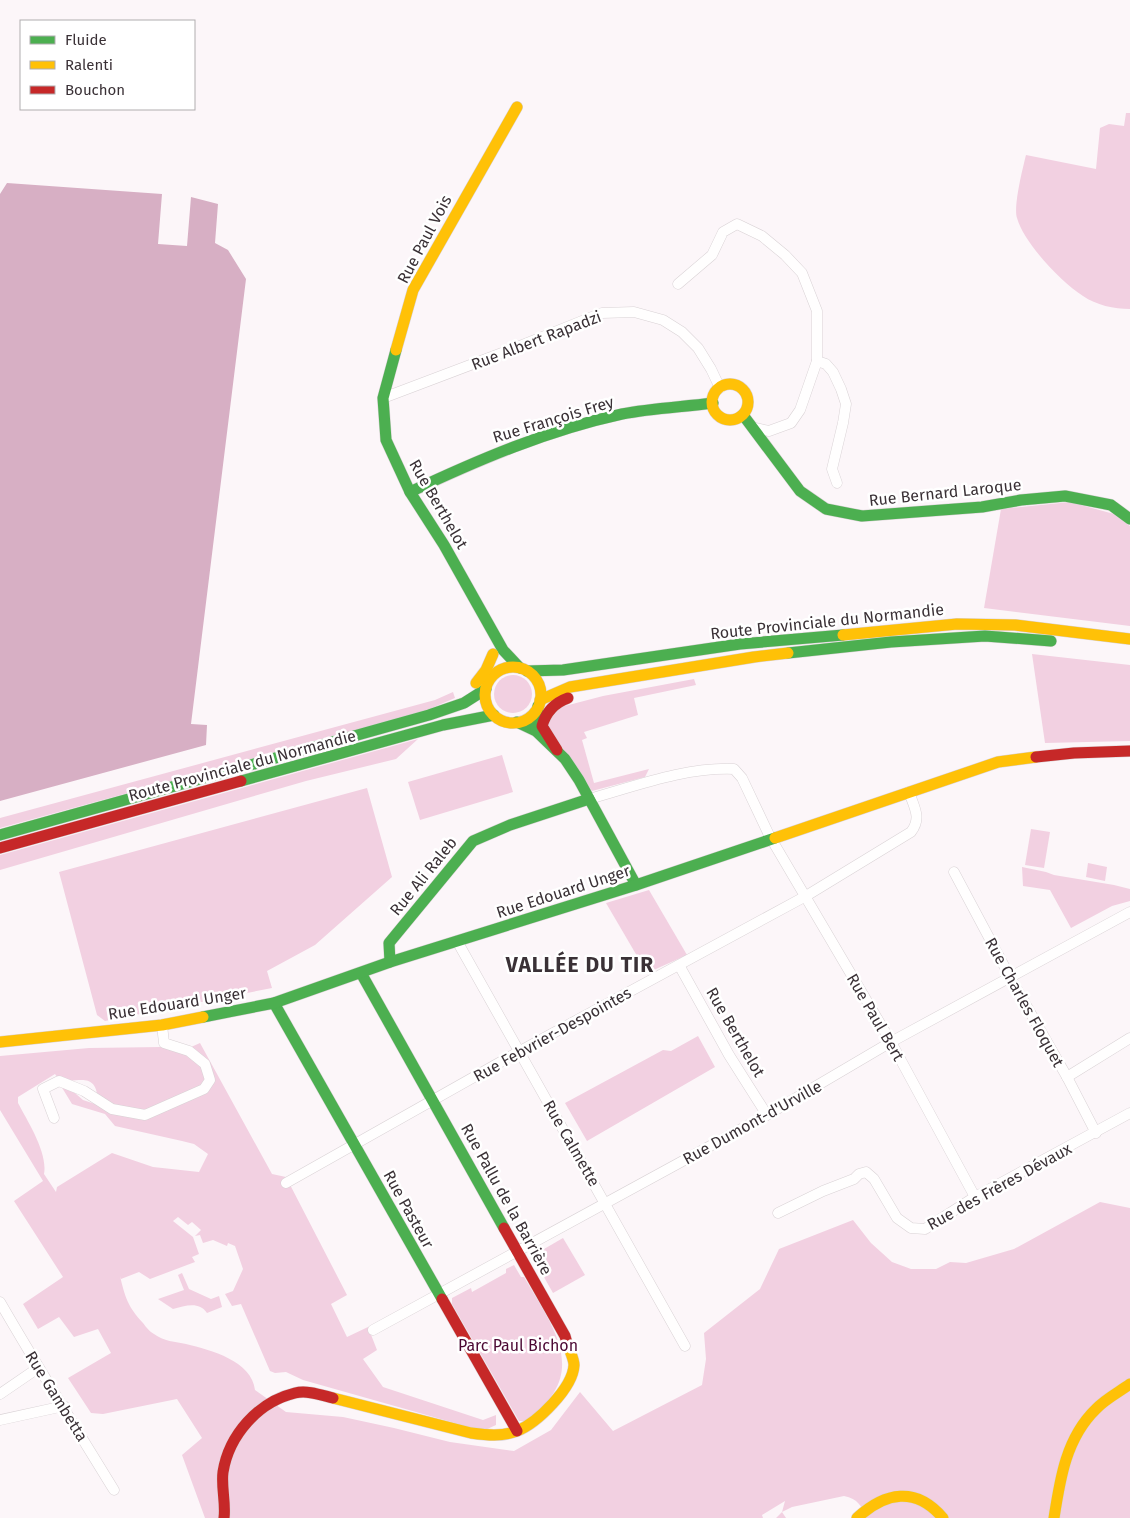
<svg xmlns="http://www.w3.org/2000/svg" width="1130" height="1518" font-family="'Fira Sans',sans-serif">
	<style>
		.green { fill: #f2d0e1; fill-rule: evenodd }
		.water { fill: #d7afc4 }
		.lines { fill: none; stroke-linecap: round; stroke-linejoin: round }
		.street-casing { stroke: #d9d2d5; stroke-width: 11 }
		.fast-casing { stroke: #d9d2d5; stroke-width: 12 }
		.slow-casing { stroke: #d9d2d5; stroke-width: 12 }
		.jam-casing { stroke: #d9d2d5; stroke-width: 12 }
		.street { stroke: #fffefe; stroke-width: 10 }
		.fast { stroke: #4caf50; stroke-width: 11 }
		.slow { stroke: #ffc107; stroke-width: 11 }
		.jam { stroke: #c62828; stroke-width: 11 }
		.labels { text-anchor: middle; stroke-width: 5; stroke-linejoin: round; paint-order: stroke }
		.street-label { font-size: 16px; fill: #3a3136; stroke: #fff }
		.park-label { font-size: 16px; fill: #4b0833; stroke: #fff }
		.district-label { font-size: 21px; font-weight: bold; letter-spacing: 1px; fill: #3a3136; stroke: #fff }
	</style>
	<rect width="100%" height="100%" fill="#fcf6f9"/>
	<g class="green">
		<path d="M1126 113H1130V309C1114 309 1096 305 1083 296 1061 282 1024 243 1017 218 1013 207 1023 167 1026 155L1096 169 1100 128 1109 124 1124 126Z"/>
		<polygon points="1070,502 1114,514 1130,526 1130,626 984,608 1001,509"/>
		<polygon points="1032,654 1130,665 1130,741 1045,743"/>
		<circle cx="513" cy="694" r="19"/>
		<polygon points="694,679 696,685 634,698 638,715 584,732 587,738 582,740 594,783 649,769 645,777 592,791 556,741 547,723 561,707 603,696"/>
		<polygon points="453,692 455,698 420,713 0,828 0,818 435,700"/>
		<polygon points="418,739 396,759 306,781 0,870 0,855"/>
		<polygon points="502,755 513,792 420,820 408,782"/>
		<polygon points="367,788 392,877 315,945 267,971 272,988 105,1021 97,1015 59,872"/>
		<polygon points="1031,829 1050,832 1044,868 1025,865"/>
		<polygon points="1088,863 1107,867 1105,881 1086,877"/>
		<polygon points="1022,867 1046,872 1054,875 1114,885 1130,889 1130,901 1112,906 1071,928 1050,890 1023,886"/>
		<polygon points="649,890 687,955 647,973 606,903"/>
		<polygon points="698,1036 715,1067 587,1141 565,1103 663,1050 671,1051"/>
		<path d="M200 1043 272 1174 286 1177 347 1295 331 1304 347 1337 368 1327 377 1350 363 1359 383 1387 483 1420 496 1415V1425L483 1431 303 1380 286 1372 275 1373 270 1371 241 1304 232 1306 225 1294 233 1291 243 1269 235 1246 228 1243 227 1246 213 1240 203 1243 200 1235 195 1236 201 1230 192 1222 188 1225 178 1217 173 1221 193 1237 199 1254 192 1257 195 1262 150 1279 139 1272 121 1279 120 1276C125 1297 128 1307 143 1323 146 1327 150 1332 154 1334 163 1341 176 1342 186 1344 211 1350 252 1361 255 1390L286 1412 343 1417 394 1428 450 1442 514 1451 551 1430 580 1392 613 1431 702 1385 706 1359 704 1333 760 1289 779 1249 853 1220 871 1243 892 1262 911 1269H936L950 1262 966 1263 1014 1249 1100 1202 1130 1208V1518H866C862 1506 858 1499 844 1496L792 1507 782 1512 786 1518H776L782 1512 785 1501 762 1515 763 1518H205L182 1455 202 1438 177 1399 103 1414 91 1413 68 1378 111 1353 98 1329 74 1337 59 1317 38 1329 23 1304 63 1277 14 1201 43 1181 0 1110V1056L89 1048 161 1047 180 1052ZM55 1074C67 1093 98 1061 98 1105L83 1100 68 1087 61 1086 72 1104 105 1114 115 1126 182 1141 194 1144 208 1154 199 1172 153 1167 112 1153 57 1187 56 1192 44 1174C48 1153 28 1122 18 1103V1097Z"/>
		<polygon points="563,1238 585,1275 553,1293 532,1256"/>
		<path d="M514 1265 521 1277H524C555 1330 591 1375 525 1421H519L452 1304V1298L471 1288 472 1292 506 1273V1269Z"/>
		<path d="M182 1273 189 1289 211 1299 219 1296 222 1307 207 1313C199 1301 185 1306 173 1309L158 1299 184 1290 178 1275Z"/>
	</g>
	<polygon class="water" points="7,183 162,194 158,244 187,246 191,197 218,204 215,243 228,250 246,279 191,724 207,725 206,745 0,801 0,194"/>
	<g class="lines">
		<g class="street-casing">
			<g id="street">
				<polyline points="678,284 712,255 723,232 737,224 762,236 785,255 802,273 817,311 817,361 800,410 791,423 769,431 755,428"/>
				<polyline points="817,361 826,364 833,372 841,389 846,404 843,423 832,469 837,483"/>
				<polyline points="383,398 510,350 602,313 634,312 663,320 682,332 698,348 711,369 720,388"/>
				<path d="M589 799C636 786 685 767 734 769L742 778 769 835 891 1042 975 1197"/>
				<polyline points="954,872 1010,977 1067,1077 1096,1133"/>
				<polyline points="457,941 685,1346"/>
				<polyline points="679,965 729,1055 767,1115"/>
				<polyline points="1067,1077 1130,1038"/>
				<polyline points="54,1118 43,1089 59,1081 84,1091 112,1109 145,1115 204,1089 210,1080 205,1064 189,1051 164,1043 162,1025"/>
				<path d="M286 1183 520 1051 806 896 911 832C922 818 914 807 909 792"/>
				<polyline points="778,1213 823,1191 854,1179 859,1174 866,1172 874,1179 897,1218 911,1228 925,1229 975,1197 1130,1113"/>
				<path d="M0 1302C37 1366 76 1428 114 1490"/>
				<polyline points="373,1330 767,1115 891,1042 1130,912"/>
				<polyline points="0,1394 38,1368"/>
				<polyline points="0,1420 64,1406"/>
			</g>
		</g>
		<g class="fast-casing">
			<g id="fast">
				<polyline points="396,350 383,398 386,440 410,492 444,545 503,650 520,668"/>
				<polyline points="743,415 800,491 826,509 862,516 982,507 1021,500 1065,496 1111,505 1130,519"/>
				<path d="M410 492C478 460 548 430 622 414 652 408 683 407 713 403"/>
				<polyline points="788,653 891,642 985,636 1051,641"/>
				<polyline points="527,671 563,670 740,644 843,635"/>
				<polyline points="517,722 536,731 565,759 579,780 636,885"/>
				<polyline points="536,731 538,706"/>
				<polyline points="241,781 443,725 494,715"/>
				<polyline points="0,835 429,715 464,703 486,689"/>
				<polyline points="390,962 389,943 473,841 510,825 589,799"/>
				<polyline points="361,973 504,1228"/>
				<polyline points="274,1003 442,1299"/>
				<polyline points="203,1017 274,1003 390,962 636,885 775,838"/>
			</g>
		</g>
		<g class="slow-casing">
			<g id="slow">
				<polyline points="396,350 413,290 517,107"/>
				<circle cx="730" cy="402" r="18"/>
				<polyline points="843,635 957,624 1015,625 1130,639"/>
				<circle cx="513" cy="695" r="28"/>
				<polyline points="476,683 486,670 493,654"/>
				<polyline points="540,700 570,687 754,657 788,653"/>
				<polyline points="775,838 998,762 1036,757"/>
				<polyline points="0,1042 162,1025 203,1017"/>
				<path d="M333 1398 471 1433C486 1435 502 1437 517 1431 537 1423 573 1388 574 1365 574 1359 569 1349 567 1343"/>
				<path d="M857 1518C885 1492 916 1486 943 1518"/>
				<path d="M1054 1518C1060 1479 1066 1438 1096 1409 1105 1399 1119 1392 1130 1384"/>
			</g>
		</g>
		<g class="jam-casing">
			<g id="jam">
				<path d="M557 750 542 726C546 712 554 703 568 698"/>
				<polyline points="1036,757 1074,753 1130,751"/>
				<polyline points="0,848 241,781"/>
				<polyline points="504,1228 565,1336 567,1343"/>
				<polyline points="442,1299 517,1431"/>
				<path d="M224 1518C226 1503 221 1487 223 1472 229 1435 258 1402 295 1393 307 1390 321 1395 333 1398"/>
			</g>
		</g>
		<use href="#street" class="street"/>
		<use href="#fast" class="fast"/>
		<use href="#slow" class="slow"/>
		<use href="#jam" class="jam"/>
	</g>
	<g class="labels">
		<g class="street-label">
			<text transform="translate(424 239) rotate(-62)" y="6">Rue Paul Vois</text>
			<text transform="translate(536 340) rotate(-21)" y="6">Rue Albert Rapadzi</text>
			<text transform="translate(553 419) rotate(-17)" y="6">Rue François Frey</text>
			<text transform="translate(945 492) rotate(-6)" y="6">Rue Bernard Laroque</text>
			<text transform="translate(439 504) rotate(60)" y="6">Rue Berthelot</text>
			<text transform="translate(827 621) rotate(-6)" y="6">Route Provinciale du Normandie</text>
			<text transform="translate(242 765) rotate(-15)" y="6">Route Provinciale du Normandie</text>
			<text transform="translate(423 876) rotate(-51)" y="6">Rue Ali Raleb</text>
			<text transform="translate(563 891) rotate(-18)" y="6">Rue Edouard Unger</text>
			<text transform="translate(1025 1002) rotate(61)" y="6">Rue Charles Floquet</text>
			<text transform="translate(177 1003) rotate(-9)" y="6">Rue Edouard Unger</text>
			<text transform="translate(876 1017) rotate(60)" y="6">Rue Paul Bert</text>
			<text transform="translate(736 1032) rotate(60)" y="6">Rue Berthelot</text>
			<text transform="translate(552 1034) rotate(-29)" y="6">Rue Febvrier-Despointes</text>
			<text transform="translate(752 1122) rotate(-29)" y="6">Rue Dumont-d'Urville</text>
			<text transform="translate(572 1143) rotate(60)" y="6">Rue Calmette</text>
			<text transform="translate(999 1186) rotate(-29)" y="6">Rue des Frères Dévaux</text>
			<text transform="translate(507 1199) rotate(61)" y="6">Rue Pallu de la Barrière</text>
			<text transform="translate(409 1209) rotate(61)" y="6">Rue Pasteur</text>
			<text transform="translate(57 1396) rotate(58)" y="6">Rue Gambetta</text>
		</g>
		<g class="park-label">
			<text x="518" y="1351">Parc Paul Bichon</text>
		</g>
		<g class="district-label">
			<text x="580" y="972">VALLÉE DU TIR</text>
		</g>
	</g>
	<rect x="20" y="20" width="175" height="90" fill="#ffffff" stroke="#b0adaf"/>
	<rect x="30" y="36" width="25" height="8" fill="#4caf50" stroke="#b0adaf"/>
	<text x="65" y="45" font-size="15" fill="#3a3136">Fluide</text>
	<rect x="30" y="61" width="25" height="8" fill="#ffc107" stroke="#b0adaf"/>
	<text x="65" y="70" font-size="15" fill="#3a3136">Ralenti</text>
	<rect x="30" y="86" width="25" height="8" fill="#c62828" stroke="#b0adaf"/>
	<text x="65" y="95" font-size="15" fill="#3a3136">Bouchon</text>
</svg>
